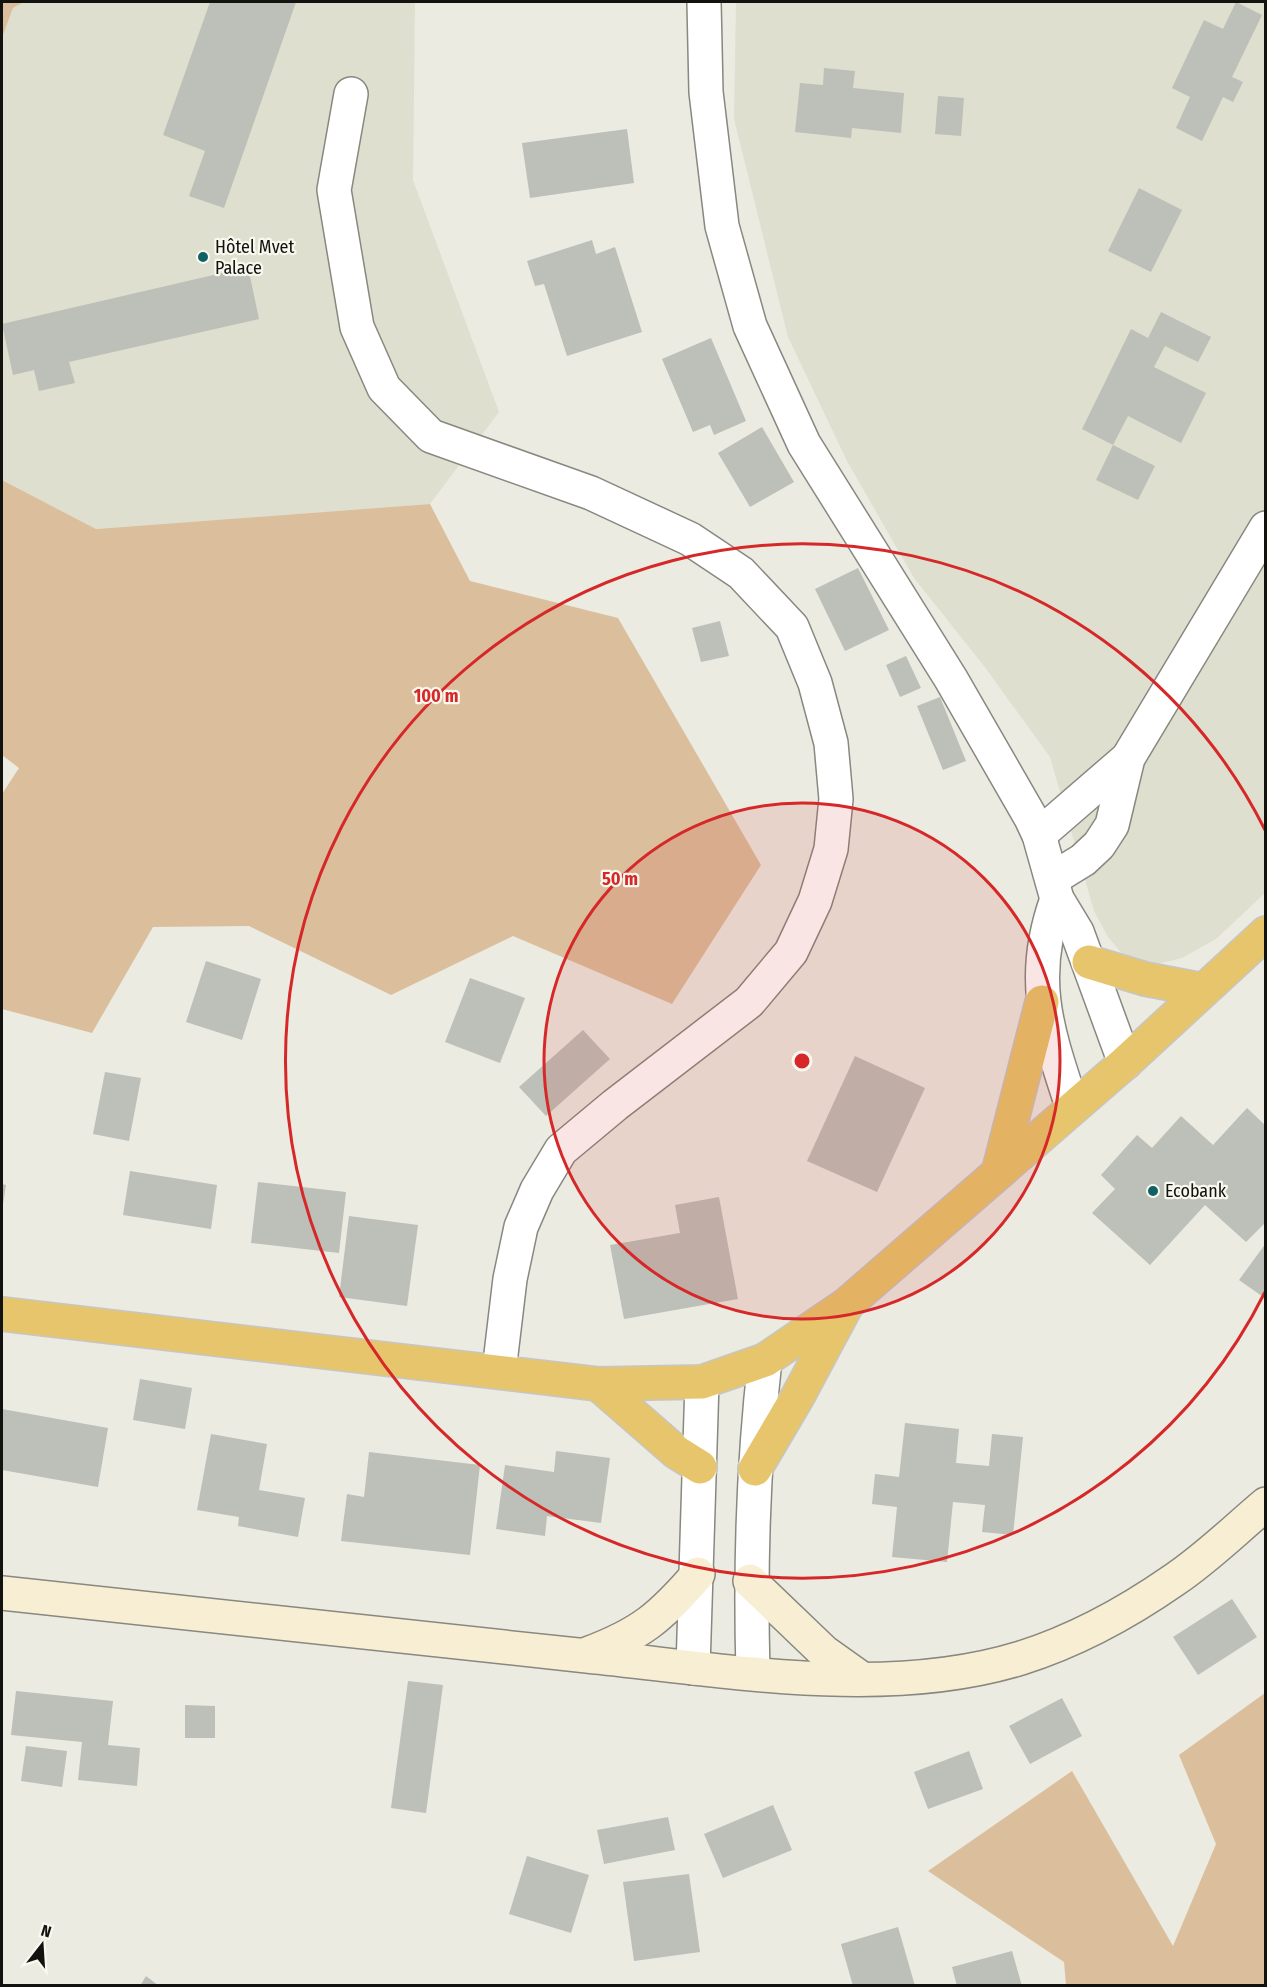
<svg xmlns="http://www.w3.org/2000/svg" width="1267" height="1987" font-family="'Fira Sans Condensed',sans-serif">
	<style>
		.built { fill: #dedfce }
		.green { fill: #dbbf9d }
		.building { fill: #bcc0b8 }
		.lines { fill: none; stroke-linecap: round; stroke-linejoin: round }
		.street-casing { stroke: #888880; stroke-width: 36 }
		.secondary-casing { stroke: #888880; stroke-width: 36 }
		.highway-casing { stroke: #c6c6c5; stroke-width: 36 }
		.street { stroke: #fff; stroke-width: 33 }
		.secondary { stroke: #f8eed3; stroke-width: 33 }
		.highway { stroke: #e6c56c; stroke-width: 33 }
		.ring { fill: none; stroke: #d62828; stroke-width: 3 }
		.poi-dot { fill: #106165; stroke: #f8f8ef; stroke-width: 2 }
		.labels { text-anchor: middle; stroke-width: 4.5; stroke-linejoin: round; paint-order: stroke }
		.poi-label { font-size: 18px; fill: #12120f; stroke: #f8f8ef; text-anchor: start }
		.centre { fill: #d62828; stroke: #f8f8ef; stroke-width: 3 }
		.ring-label { font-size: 18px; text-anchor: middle; font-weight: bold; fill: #d62828; stroke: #f8f8ef; stroke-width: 4.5; stroke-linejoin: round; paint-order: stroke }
	</style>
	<rect width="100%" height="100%" fill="#ebebe2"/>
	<g class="built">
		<polygon points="24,2 415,2 413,180 499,412 430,504 96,529 2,480 2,38 13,8"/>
		<polygon points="736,2 1265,2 1265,893 1216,939 1182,958 1157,964 1124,956 1108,937 1094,911 1050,757 984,666 914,578 847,461 788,337 734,119"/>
	</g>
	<g class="green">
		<polygon points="2,2 24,2 13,8 2,38"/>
		<polygon points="2,480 96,529 430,504 470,581 618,618 761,865 672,1004 513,936 391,995 249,926 153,927 92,1033 2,1009 2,794 19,768 2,755"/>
		<polygon points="1265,1693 1265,1985 1066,1985 1064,1962 928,1871 1072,1771 1173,1946 1216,1844 1179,1755"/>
	</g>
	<g class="building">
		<polygon points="210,2 296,2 224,208 189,196 205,151 163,135"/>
		<polygon points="1236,2 1262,15 1232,77 1243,82 1233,102 1223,97 1202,141 1176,128 1190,97 1172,88 1204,20 1223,29"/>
		<polygon points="824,68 855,71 853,88 904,93 901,133 852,128 851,138 795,132 800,83 823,85"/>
		<polygon points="938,96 964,98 961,136 935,134"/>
		<polygon points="627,129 634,183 530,198 522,143"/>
		<polygon points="1139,188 1182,210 1151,272 1108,251"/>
		<polygon points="592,240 596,254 615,247 642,332 567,356 544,284 535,286 527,261"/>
		<polygon points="248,267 259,319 69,362 75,383 39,391 34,370 13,375 2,324"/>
		<polygon points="1161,312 1211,337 1198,362 1165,346 1154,367 1206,393 1181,443 1128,416 1113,445 1082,429 1131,329 1148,338"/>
		<polygon points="711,338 746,421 714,435 710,425 693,432 662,359"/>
		<polygon points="762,427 794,482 750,507 718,453"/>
		<polygon points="1113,445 1155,466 1138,500 1096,480"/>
		<polygon points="858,568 889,630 845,651 815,589"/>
		<polygon points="720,621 729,656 701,662 692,628"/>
		<polygon points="906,656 921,688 900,697 886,665"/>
		<polygon points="940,697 966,761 943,770 917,706"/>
		<polygon points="206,961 261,979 242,1040 186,1022"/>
		<polygon points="470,978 525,998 500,1063 445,1042"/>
		<polygon points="583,1030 610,1059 546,1116 519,1087"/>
		<polygon points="855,1056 925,1088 877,1192 807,1161"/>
		<polygon points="105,1072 141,1078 129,1141 93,1134"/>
		<polygon points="1247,1108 1266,1126 1266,1222 1246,1242 1205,1205 1150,1265 1092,1213 1115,1189 1101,1175 1137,1135 1152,1148 1181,1116 1213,1145"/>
		<polygon points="130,1171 217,1185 211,1229 123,1215"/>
		<polygon points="258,1182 346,1192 339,1253 251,1243"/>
		<polygon points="2,1184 6,1185 3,1204 2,1204"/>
		<polygon points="719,1197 738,1299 624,1319 610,1245 680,1233 675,1205"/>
		<polygon points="349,1216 418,1225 407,1306 339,1297"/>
		<polygon points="1266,1243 1266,1299 1239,1280"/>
		<polygon points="140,1379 192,1388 185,1429 133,1420"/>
		<polygon points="2,1409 108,1428 98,1487 2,1470"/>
		<polygon points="905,1423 959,1429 956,1463 989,1466 992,1434 1023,1437 1013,1535 982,1532 985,1505 953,1502 947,1562 892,1557 897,1507 872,1504 875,1474 899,1477"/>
		<polygon points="211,1434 267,1444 259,1490 305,1498 298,1537 238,1526 239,1517 197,1510"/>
		<polygon points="556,1451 610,1458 601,1523 547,1516 545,1536 496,1529 505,1465 554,1472"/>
		<polygon points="369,1452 480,1465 470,1555 341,1541 347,1494 364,1497"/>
		<polygon points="1232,1599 1257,1637 1198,1675 1173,1637"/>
		<polygon points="408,1681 443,1685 426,1813 391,1808"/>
		<polygon points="16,1691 113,1701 108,1745 140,1748 137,1786 78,1780 82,1742 11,1735"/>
		<polygon points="1062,1698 1082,1736 1030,1764 1009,1726"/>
		<polygon points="185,1705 215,1706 215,1738 185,1738"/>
		<polygon points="26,1746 67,1751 62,1787 21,1781"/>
		<polygon points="969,1751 983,1789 928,1809 914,1772"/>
		<polygon points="773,1805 792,1850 723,1878 704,1834"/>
		<polygon points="668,1817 675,1850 604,1864 597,1830"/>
		<polygon points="527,1856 589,1875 571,1933 509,1914"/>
		<polygon points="689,1874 700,1952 634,1961 623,1882"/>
		<polygon points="898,1927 915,1986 853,1986 841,1944"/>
		<polygon points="1012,1951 1022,1986 957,1986 952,1967"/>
		<polygon points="146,1976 159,1986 140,1986"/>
	</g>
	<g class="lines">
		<g class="street-casing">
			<g id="street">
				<polyline points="704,2 706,92 722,226 750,326 804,444 951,679 1031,818 1039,835 1057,899 1077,932 1125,1063"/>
				<polyline points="351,94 334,190 357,327 384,388 431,436 591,493 690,539 741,573 792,627 815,683 831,743 836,799 831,849 815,901 791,952 749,1002 615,1105 561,1150 537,1190 521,1227 510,1279 499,1371"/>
				<polyline points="1039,835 1128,758"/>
				<polyline points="1052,879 1083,860 1099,845 1112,825 1128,758 1266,528"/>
				<path d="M1057 899C1028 979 1047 1030 1072 1106"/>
				<polyline points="693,1668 702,1382"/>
				<path d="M753 1672C750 1567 753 1464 765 1360"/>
			</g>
		</g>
		<g class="secondary-casing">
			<g id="secondary">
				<polyline points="750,1581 824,1652 862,1679"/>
				<path d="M2 1593C197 1613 392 1636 587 1656 726 1670 885 1700 1021 1658 1075 1641 1128 1612 1174 1580 1207 1558 1236 1529 1266 1504"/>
				<path d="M587 1654C641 1634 661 1617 698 1574"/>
			</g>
		</g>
		<g class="highway-casing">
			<g id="highway">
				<polyline points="1089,962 1145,979 1203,990"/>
				<polyline points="999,1170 1042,1002"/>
				<polyline points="2,1314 598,1384 702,1382 765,1360 846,1305 1125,1063 1266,933"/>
				<polyline points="598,1384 676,1452 700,1467"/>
				<polyline points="755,1469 798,1396 845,1308"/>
			</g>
		</g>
		<use href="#street" class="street"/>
		<use href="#secondary" class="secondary"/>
		<use href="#highway" class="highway"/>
	</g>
	<circle cx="802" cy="1061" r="258" fill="#d62828" fill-opacity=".12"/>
	<g class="ring">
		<circle cx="802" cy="1061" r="258"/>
		<path d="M1265 1292A517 517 0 1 1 1265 830"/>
	</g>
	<g class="poi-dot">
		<circle cx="203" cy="257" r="6"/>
		<circle cx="1153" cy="1191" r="6"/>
	</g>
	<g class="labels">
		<g class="poi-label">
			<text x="215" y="253">Hôtel Mvet<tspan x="215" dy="21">Palace</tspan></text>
			<text x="1165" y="1197">Ecobank</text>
		</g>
	</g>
	<circle cx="802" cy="1061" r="9" class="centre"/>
	<g class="ring-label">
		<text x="436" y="702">100 m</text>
		<text x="620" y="885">50 m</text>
	</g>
	<rect width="1267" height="1987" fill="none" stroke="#12120f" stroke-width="6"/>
	<g transform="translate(42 1945) rotate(17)" stroke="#f8f8ef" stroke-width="4.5" paint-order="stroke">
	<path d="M0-4.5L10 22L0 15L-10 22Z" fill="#12120f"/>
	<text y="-9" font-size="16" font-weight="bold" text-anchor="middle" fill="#12120f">N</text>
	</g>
</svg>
